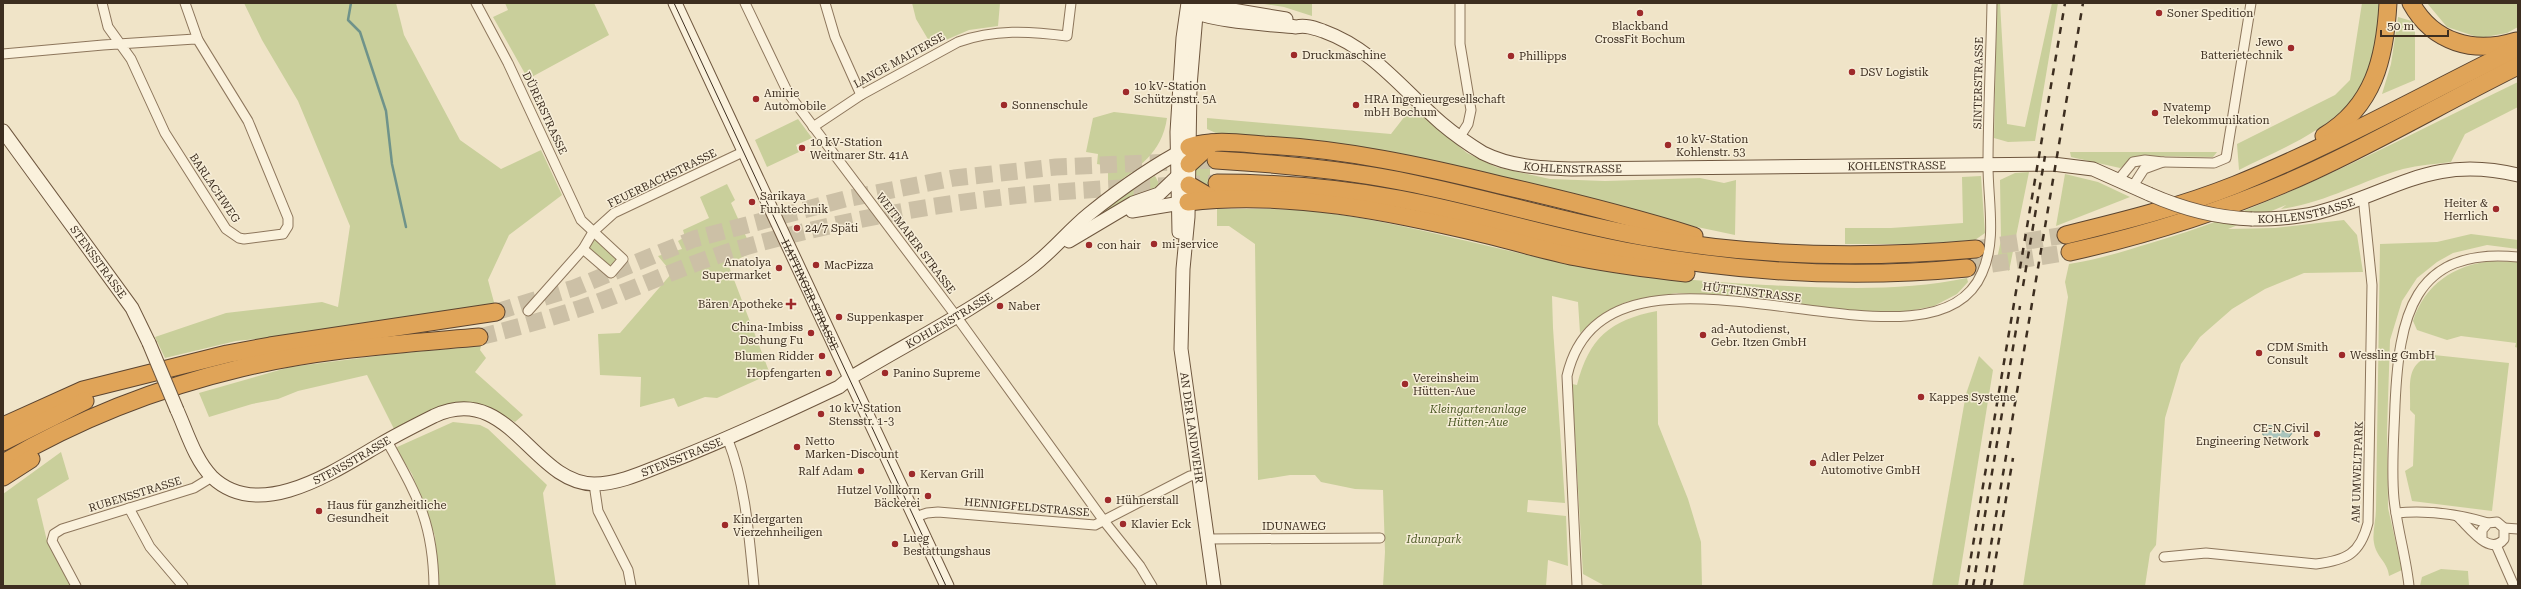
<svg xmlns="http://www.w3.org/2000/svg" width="2521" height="589" font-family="'Roboto Serif',serif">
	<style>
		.green { fill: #c9cf9b }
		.water { fill: #a9c4bc; stroke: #6f938a }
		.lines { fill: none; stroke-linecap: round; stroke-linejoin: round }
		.stream { stroke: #6f938a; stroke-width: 2.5 }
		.highway-tunnel { stroke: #ccc0a6; stroke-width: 17; stroke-dasharray: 17 8; stroke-linecap: butt }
		.street-casing { stroke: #8d765c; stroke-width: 11 }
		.secondary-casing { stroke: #6f573f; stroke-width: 15 }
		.highway-casing { stroke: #5b4430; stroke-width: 19 }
		.street { stroke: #faf1dc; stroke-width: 9 }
		.secondary { stroke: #faf1dc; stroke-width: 13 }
		.highway { stroke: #e0a458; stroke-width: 17 }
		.tram { stroke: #3d2e20; stroke-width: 1 }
		.rail { stroke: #3d2e20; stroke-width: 2.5; stroke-dasharray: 7 7; stroke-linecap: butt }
		.secondary-bridge-casing { stroke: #6f573f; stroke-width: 15; stroke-linecap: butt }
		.secondary-bridge { stroke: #faf1dc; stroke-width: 13 }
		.poi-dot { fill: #9e2a2b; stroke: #f7eed8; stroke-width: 1.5 }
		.labels { text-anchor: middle; stroke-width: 3; stroke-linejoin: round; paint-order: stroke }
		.poi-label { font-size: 11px; fill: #3d2e20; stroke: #f7eed8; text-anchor: start }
		.street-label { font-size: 11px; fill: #3d2e20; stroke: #f7eed8 }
		.park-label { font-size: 11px; font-style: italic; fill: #4d5a26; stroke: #f7eed8 }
	</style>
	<rect width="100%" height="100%" fill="#f0e4c8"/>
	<g class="green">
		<polygon points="244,3 396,3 404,35 460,140 501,169 541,150 562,195 509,235 488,280 495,306 443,311 298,335 236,341 165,358 155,337 226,313 322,302 338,307 350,226 298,101 262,40"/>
		<polygon points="505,3 594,3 609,35 528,79 493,17 508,10"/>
		<polygon points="912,3 1000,3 998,26 969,30 932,46 916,19"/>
		<polygon points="1258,3 1312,3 1312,16 1284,7"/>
		<polygon points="1997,3 2000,3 2007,124 2025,127 2052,3 2058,3 2035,141 2008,142 1994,138"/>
		<path d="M2362 3H2380C2378 21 2378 40 2374 58 2358 121 2290 144 2239 170L2237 144 2335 95 2350 80Z"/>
		<polygon points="2427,3 2518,3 2518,27 2507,33 2480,38 2447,27"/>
		<polygon points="2398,17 2415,22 2415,80 2382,94 2391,64"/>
		<path d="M2518 82V107L2465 134 2451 162C2435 164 2419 165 2403 169 2361 181 2325 203 2281 209L2286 205 2228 229 2275 228 2344 220 2357 235 2363 272 2304 273 2265 289 2232 309 2200 337 2181 364 2165 418 2156 545 2150 553 2145 586H2023L2068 297 2065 282 2069 264C2097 260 2124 251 2151 243 2282 204 2396 141 2518 82Z"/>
		<polygon points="1412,107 1467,153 1496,167 1550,179 1605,181 1700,178 1724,183 1736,180 1735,235 1683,224 1403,154 1345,146 1218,134 1207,129 1207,118 1391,134"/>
		<path d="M1114 112 1167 118C1162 153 1138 168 1111 187L1112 184 1108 180V166L1097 164 1098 154 1086 152 1093 118Z"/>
		<polygon points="798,119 812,138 796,145 799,152 767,167 755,140"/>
		<path d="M1210 152V192C1188 176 1193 169 1210 152Z"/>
		<polygon points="2070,152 2217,152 2213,157 2140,156 2120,168 2071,157"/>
		<polygon points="2029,172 2009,271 1997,259 2001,240 2000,180 2015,173"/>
		<polygon points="2065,174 2098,182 2130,197 2056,226"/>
		<polygon points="1155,176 1162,189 1093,220 1092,219 1138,185"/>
		<polygon points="1981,176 1985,233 1975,240 1916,244 1845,244 1845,228 1891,228 1963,223 1962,177"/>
		<polygon points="727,184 735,200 731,203 753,252 728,264 770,374 717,398 705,397 678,407 674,398 640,407 641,377 600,375 598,334 620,333 672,273 658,256 682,249 678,241 685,237 683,230 709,218 700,197"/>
		<path d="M1217 209C1254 209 1291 208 1328 213 1403 223 1477 245 1551 260 1622 275 1694 281 1766 285 1833 288 1901 292 1967 278L1968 282 1957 294 1934 306 1909 311 1869 312 1801 307 1728 295 1676 293 1626 302 1607 311 1580 333 1578 302 1552 296 1553 328 1565 503 1528 500 1527 512 1566 516 1568 566 1548 560 1546 586H1383L1385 552 1383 490 1355 489 1321 482 1315 475H1290L1258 480 1255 244 1229 226H1217Z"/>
		<polygon points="593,232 623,259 611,273 583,249"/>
		<path d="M2471 234 2518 240V249L2487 245 2453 253 2437 262 2417 278 2402 301 2390 340 2387 430 2388 508 2402 570 2389 576C2388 562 2376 557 2374 543 2372 533 2376 520 2376 509L2380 244 2437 242Z"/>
		<path d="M2492 261 2518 262V348L2515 347 2516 343 2461 336 2447 340 2417 330 2413 321C2425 284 2454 265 2492 261Z"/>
		<path d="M1657 311 1658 424 1688 499 1701 542 1702 586H1605L1583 574 1572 384 1577 385C1589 338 1610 320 1657 311Z"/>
		<path d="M481 346 480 350 486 358 475 372 523 415 515 422C461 392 446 402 395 431L367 375 298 391 278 399 252 404 209 417 199 393 290 367 392 354Z"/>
		<path d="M2434 355 2509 363 2492 511 2412 501 2405 471 2413 466 2415 415 2410 410C2411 384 2404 363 2434 355Z"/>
		<polygon points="1979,356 1993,370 1958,586 1932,586 1966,394"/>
		<polygon points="453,422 480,425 488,429 547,485 543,493 544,501 556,586 437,586 435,536 412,474 395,448"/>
		<polygon points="61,452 69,479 37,499 47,541 72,586 3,586 3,494"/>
		<polygon points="2441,569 2468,571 2469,586 2420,586 2422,577"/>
	</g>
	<polygon class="water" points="2261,425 2272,426 2272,430 2293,432 2285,442 2274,443 2263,435"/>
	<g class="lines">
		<polyline class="stream" points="351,3 348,20 360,32 386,111 392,164 406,227"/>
		<g class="highway-tunnel">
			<polyline points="1976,249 2066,235"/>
			<polyline points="1967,268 2070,252"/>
			<polyline points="496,312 574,288 694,239 845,199 954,178 1056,167 1216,160"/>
			<path d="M479 337C512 329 545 320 578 309 632 291 683 265 738 249 840 220 952 200 1057 192 1110 188 1163 186 1217 183"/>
		</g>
		<g class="street-casing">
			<g id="street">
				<polyline points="185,3 198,40"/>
				<polyline points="476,3 508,63 581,220 623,259 611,273 583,249"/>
				<polyline points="745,3 788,93 956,316 1104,521 1140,566 1152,586"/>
				<polyline points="825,3 835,37 861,95"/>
				<polyline points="3,54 103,45 195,39 198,40 248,121 288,218 288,226 283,234 244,239 239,238 226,229 165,133 131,59 108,27 102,3"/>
				<path d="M813 127 861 95 958 42C994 29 1030 31 1067 36L1071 3"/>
				<polyline points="1459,138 1468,124 1471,110 1460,44 1460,3"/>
				<polyline points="2163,162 2214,163 2226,158 2251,3"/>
				<polyline points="2119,179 2133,162 2145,160 2163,162 2144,169 2133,186"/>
				<polyline points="528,311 583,249 593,232 614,213 745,151"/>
				<path d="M728 440C746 486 749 537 754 586"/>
				<path d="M387 441C417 496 433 521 434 586"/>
				<polyline points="594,484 598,511 628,570 631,586"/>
				<polyline points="129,508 150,547 183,586"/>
				<path d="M2396 513C2427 510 2458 514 2488 523"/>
				<polyline points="915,517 927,513 938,512 1095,525 1190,476 1198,475"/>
				<path d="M2458 517C2469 527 2490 557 2504 539V528L2497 522 2488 523 2482 530V539"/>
				<polyline points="2504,528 2518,529"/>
				<polyline points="1207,539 1380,538"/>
				<polyline points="2496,545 2514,586"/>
				<path d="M2164 557 2206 553 2316 564C2347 560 2360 554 2368 523L2372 285 2363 196"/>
				<polyline points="76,586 52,541 54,534 62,529 194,488 212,477"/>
				<path d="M1577 586 1567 376C1607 201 1930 396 1982 273 1997 240 1988 201 1988 166 1988 112 1991 57 1992 3"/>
				<path d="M2409 586C2406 557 2397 528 2394 499 2391 468 2394 436 2395 405 2399 318 2412 246 2518 257"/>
			</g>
		</g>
		<g class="secondary-casing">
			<g id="secondary">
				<polyline points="675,3 947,586"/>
				<path id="s1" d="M1197 3 1190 86 1188 217 1183 269 1181 349 1214 586"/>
				<polyline points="1189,8 1197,4 1286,19"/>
				<path id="s2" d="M1188 9C1212 22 1267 24 1296 27 1306 25 1314 28 1323 31 1373 49 1402 89 1441 123 1454 134 1468 144 1483 153 1511 167 1541 168 1572 169L2053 164 2093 169 2149 194"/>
				<path id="s3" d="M3 131 132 308 149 343"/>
				<polyline points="1132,211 1187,202"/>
				<path id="s4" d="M2252 219C2273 219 2295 218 2316 213 2394 193 2430 154 2518 175"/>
				<polyline points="1179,232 1177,132 1183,38 1188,3"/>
				<polyline points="1069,241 1133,203 1159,194 1181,173"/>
				<path id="s5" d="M177 410C187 432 195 460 212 477 260 523 336 470 381 444 398 434 416 425 434 416 509 381 532 483 594 484 619 484 644 472 667 463 726 440 782 414 839 387L850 378C910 342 972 311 1029 269 1051 253 1068 231 1089 214 1120 189 1154 165 1189 147"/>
			</g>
		</g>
		<g class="highway-casing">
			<g id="highway">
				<path d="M2411 3C2433 43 2474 54 2516 41"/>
				<path d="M2324 136C2374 106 2385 58 2388 3"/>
				<path d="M1189 147C1212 139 1240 143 1264 145 1344 149 1423 166 1500 185 1565 200 1630 216 1694 236"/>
				<path d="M1216 160C1283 164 1350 170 1415 184 1492 200 1568 223 1645 237 1755 257 1864 259 1976 249"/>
				<polyline points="1189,164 1212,143"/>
				<path d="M1217 183C1278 183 1338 188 1399 199 1475 213 1549 237 1625 251 1739 273 1852 279 1967 268"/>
				<polyline points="1189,185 1213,199"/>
				<path d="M1188 202C1287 190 1392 212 1488 235 1517 242 1546 251 1576 257 1612 264 1649 269 1686 273"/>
				<path d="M2066 235C2123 221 2180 207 2235 185 2332 146 2424 94 2518 48"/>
				<path d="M2070 252C2154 233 2235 207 2313 171 2383 139 2449 100 2518 66"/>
				<polyline points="3,426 83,390 227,354 270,346 496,312"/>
				<polyline points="3,442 85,401"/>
				<path d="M3 463C78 419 157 388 241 368 319 349 400 344 479 337"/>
				<polyline points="3,477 31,459"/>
			</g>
		</g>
		<use href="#street" class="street"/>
		<use href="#secondary" class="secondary"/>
		<use href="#highway" class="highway"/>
		<path class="tram" id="s6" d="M674 3 946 586"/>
		<g class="rail">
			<polyline points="2023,286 2045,156"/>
			<polyline points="1966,586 2065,3"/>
			<polyline points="1973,586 2020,306"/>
			<polyline points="1984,586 2083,3"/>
			<polyline points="1991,586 2013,458"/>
		</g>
		<g class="secondary-bridge-casing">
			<g id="secondary-bridge">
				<path d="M2149 194C2183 209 2215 218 2252 219"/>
				<polyline points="149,343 177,410"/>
			</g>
		</g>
		<use href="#secondary-bridge" class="secondary-bridge"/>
	</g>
	<g class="poi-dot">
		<circle cx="1640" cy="13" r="4"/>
		<circle cx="2159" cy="13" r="4"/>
		<circle cx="2291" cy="48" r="4"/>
		<circle cx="1294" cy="55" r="4"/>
		<circle cx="1511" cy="56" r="4"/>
		<circle cx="1852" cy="72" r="4"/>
		<circle cx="1126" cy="92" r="4"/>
		<circle cx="756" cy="99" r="4"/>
		<circle cx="1004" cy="105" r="4"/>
		<circle cx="1356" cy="105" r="4"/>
		<circle cx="2155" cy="113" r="4"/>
		<circle cx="1668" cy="145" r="4"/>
		<circle cx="802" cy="148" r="4"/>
		<circle cx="752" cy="202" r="4"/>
		<circle cx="2496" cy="209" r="4"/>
		<circle cx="797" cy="228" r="4"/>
		<circle cx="1154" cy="244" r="4"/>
		<circle cx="1089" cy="245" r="4"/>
		<circle cx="816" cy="265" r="4"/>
		<circle cx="779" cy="268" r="4"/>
		<path d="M789 298h4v4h4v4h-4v4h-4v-4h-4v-4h4z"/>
		<circle cx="1000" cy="306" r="4"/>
		<circle cx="839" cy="317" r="4"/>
		<circle cx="811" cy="333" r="4"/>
		<circle cx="1703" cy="335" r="4"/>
		<circle cx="2259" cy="353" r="4"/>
		<circle cx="2342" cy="355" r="4"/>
		<circle cx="822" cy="356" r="4"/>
		<circle cx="829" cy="373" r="4"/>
		<circle cx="885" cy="373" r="4"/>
		<circle cx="1405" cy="384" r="4"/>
		<circle cx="1921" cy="397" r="4"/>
		<circle cx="821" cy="414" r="4"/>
		<circle cx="2317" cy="434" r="4"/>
		<circle cx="797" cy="447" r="4"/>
		<circle cx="1813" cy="463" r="4"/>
		<circle cx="861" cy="471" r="4"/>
		<circle cx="912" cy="474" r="4"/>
		<circle cx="928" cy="496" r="4"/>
		<circle cx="1108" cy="500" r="4"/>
		<circle cx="319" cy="511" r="4"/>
		<circle cx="1123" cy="524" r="4"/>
		<circle cx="725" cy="525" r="4"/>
		<circle cx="895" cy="544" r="4"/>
	</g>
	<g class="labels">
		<g class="poi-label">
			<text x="2167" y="17">Soner Spedition</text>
			<text x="1640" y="30" text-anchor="middle">Blackband<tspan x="1640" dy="13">CrossFit Bochum</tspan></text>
			<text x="2283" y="46" text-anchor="end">Jewo<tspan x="2283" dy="13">Batterietechnik</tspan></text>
			<text x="1302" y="59">Druckmaschine</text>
			<text x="1519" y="60">Phillipps</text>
			<text x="1860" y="76">DSV Logistik</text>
			<text x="1134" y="90">10 kV-Station<tspan x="1134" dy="13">Schützenstr. 5A</tspan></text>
			<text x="764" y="97">Amirie<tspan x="764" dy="13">Automobile</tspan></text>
			<text x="1364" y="103">HRA Ingenieurgesellschaft<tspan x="1364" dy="13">mbH Bochum</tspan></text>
			<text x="1012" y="109">Sonnenschule</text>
			<text x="2163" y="111">Nvatemp<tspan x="2163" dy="13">Telekommunikation</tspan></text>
			<text x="1676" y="143">10 kV-Station<tspan x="1676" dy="13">Kohlenstr. 53</tspan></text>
			<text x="810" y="146">10 kV-Station<tspan x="810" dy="13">Weitmarer Str. 41A</tspan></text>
			<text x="760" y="200">Sarikaya<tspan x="760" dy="13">Funktechnik</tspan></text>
			<text x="2488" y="207" text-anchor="end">Heiter &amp;<tspan x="2488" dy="13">Herrlich</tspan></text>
			<text x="805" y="232">24/7 Späti</text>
			<text x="1162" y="248">mi-service</text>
			<text x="1097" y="249">con hair</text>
			<text x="771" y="266" text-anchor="end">Anatolya<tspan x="771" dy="13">Supermarket</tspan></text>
			<text x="824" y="269">MacPizza</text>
			<text x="783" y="308" text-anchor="end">Bären Apotheke</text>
			<text x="1008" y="310">Naber</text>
			<text x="847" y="321">Suppenkasper</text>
			<text x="803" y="331" text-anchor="end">China-Imbiss<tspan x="803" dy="13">Dschung Fu</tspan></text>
			<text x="1711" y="333">ad-Autodienst,<tspan x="1711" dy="13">Gebr. Itzen GmbH</tspan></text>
			<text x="2267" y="351">CDM Smith<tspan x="2267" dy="13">Consult</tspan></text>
			<text x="2350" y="359">Wessling GmbH</text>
			<text x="814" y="360" text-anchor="end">Blumen Ridder</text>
			<text x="821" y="377" text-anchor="end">Hopfengarten</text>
			<text x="893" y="377">Panino Supreme</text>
			<text x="1413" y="382">Vereinsheim<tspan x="1413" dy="13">Hütten-Aue</tspan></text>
			<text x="1929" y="401">Kappes Systeme</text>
			<text x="829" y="412">10 kV-Station<tspan x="829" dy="13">Stensstr. 1-3</tspan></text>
			<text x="2309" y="432" text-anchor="end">CE-N Civil<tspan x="2309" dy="13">Engineering Network</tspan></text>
			<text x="805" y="445">Netto<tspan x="805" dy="13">Marken-Discount</tspan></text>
			<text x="1821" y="461">Adler Pelzer<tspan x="1821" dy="13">Automotive GmbH</tspan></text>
			<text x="853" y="475" text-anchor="end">Ralf Adam</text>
			<text x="920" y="478">Kervan Grill</text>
			<text x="920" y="494" text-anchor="end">Hutzel Vollkorn<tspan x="920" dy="13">Bäckerei</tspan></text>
			<text x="1116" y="504">Hühnerstall</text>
			<text x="327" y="509">Haus für ganzheitliche<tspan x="327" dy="13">Gesundheit</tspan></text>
			<text x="733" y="523">Kindergarten<tspan x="733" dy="13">Vierzehnheiligen</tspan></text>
			<text x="1131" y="528">Klavier Eck</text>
			<text x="903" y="542">Lueg<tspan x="903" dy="13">Bestattungshaus</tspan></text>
		</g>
		<g class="street-label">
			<text transform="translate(899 60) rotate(-29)" y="4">LANGE MALTERSE</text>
			<text transform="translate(1978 83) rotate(-89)" y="4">SINTERSTRASSE</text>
			<text transform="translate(545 113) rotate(65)" y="4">DÜRERSTRASSE</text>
			<text dy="4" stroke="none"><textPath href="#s2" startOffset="756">KOHLENSTRASSE</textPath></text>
			<text dy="4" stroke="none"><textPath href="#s2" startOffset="432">KOHLENSTRASSE</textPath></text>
			<text transform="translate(662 178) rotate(-26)" y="4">FEUERBACHSTRASSE</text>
			<text transform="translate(215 188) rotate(56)" y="4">BARLACHWEG</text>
			<text dy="4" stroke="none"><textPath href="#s4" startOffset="55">KOHLENSTRASSE</textPath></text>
			<text transform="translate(916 243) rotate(53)" y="4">WEITMARER STRASSE</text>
			<text dy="4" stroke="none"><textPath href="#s3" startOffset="162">STENSSTRASSE</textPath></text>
			<text transform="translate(1752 292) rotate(7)" y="4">HÜTTENSTRASSE</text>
			<text dy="4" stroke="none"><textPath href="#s6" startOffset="322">HATTINGER STRASSE</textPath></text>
			<text dy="4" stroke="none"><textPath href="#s5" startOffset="900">KOHLENSTRASSE</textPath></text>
			<text dy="4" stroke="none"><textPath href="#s1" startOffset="426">AN DER LANDWEHR</textPath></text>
			<text dy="4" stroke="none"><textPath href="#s5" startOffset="599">STENSSTRASSE</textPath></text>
			<text dy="4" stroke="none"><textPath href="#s5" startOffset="228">STENSSTRASSE</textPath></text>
			<text transform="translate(2357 472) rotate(-88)" y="4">AM UMWELTPARK</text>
			<text transform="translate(135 494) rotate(-17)" y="4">RUBENSSTRASSE</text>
			<text transform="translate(1027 507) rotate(5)" y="4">HENNIGFELDSTRASSE</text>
			<text x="1294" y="530">IDUNAWEG</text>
		</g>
		<g class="park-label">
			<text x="1478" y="413">Kleingartenanlage<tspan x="1478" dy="13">Hütten-Aue</tspan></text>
			<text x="1434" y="543">Idunapark</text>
		</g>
	</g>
	<rect width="2521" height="589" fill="none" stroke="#3d2e20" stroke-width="8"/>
	<path d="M2381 30v6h67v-6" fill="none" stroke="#3d2e20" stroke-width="2"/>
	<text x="2387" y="30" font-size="12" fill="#3d2e20" stroke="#f7eed8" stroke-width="3" paint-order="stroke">50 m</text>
</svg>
